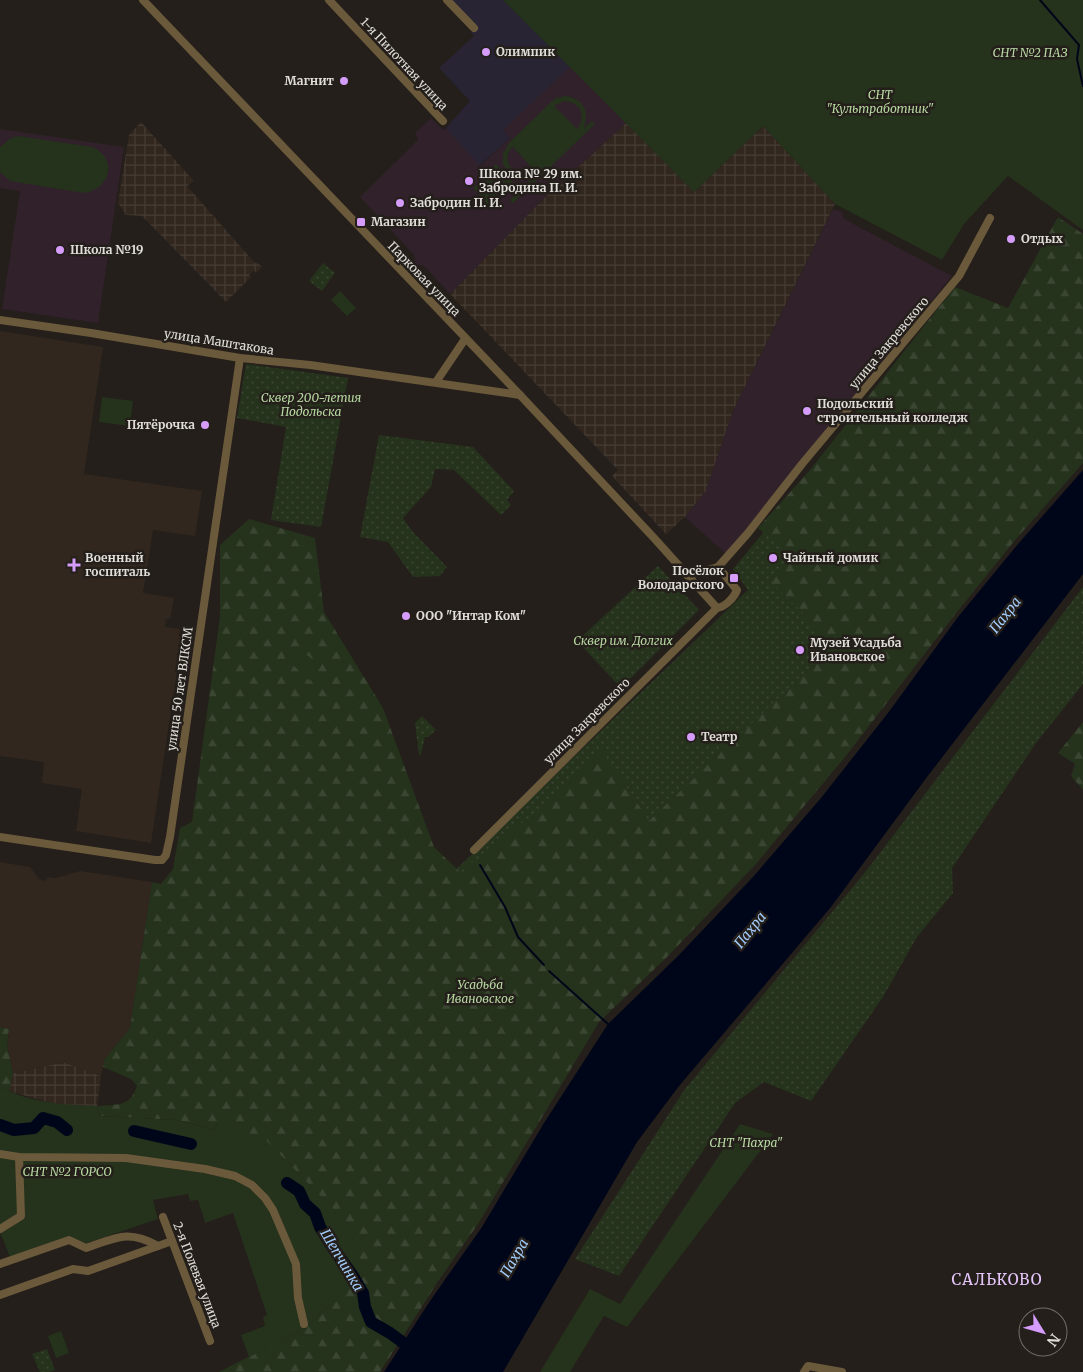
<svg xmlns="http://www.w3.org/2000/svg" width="1083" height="1372" font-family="Merriweather,serif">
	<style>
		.commercial { fill: #282434 }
		.industrial { fill: url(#industrial-grid) }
		.education { fill: #31212b }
		.built { fill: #31271e }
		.grass { fill: url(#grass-dots) }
		.forest { fill: url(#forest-firs) }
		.garden { fill: #25321c; fill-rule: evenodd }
		.water { fill: #000619 }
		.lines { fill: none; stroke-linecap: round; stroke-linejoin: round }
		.stream { stroke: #000619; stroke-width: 2 }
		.river { stroke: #000619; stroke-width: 12 }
		.minor { stroke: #6b593b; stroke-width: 8 }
		.poi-dot { fill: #d59cfb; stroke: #241f1a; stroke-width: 2 }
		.labels { text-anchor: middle; stroke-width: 5; stroke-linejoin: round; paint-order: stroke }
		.poi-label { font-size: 12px; font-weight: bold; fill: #e1deda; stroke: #241f1a; text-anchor: start }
		.park-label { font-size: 12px; font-style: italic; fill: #b6d8a1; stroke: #241f1a }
		.street-label { font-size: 12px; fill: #e1deda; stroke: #241f1a }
		.water-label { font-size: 14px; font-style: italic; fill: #a1cbfb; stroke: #241f1a }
		.quarter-label { font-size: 15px; letter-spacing: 1px; fill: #e5c6fb; stroke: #241f1a }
	</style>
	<defs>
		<pattern id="industrial-grid" width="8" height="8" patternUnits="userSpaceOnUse" patternTransform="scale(1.25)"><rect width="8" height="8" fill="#31271e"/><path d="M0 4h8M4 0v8" fill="none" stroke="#453c33"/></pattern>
		<pattern id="grass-dots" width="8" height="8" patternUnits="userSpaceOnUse" patternTransform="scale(1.25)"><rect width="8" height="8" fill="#25321c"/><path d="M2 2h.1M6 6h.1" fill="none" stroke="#3a4632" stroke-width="1.8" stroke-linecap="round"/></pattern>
		<pattern id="forest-firs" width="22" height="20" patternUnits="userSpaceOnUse" patternTransform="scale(1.25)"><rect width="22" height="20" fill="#25321c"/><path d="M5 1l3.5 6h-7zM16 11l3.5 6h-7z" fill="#3a4632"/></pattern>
	</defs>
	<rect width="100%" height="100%" fill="#241f1a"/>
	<polygon class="commercial" points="451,0 503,0 570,67 503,130 510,138 479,166 446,128 470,101 439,68 474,36 471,32 477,26"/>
	<g class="industrial">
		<polygon points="141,122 194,181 187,186 255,263 257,262 262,267 256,273 254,270 249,275 251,277 226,302 142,216 126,215 118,203 129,135"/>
		<polygon points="626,123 694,192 763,126 835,204 733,411 706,491 685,517 666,534 612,476 618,470 450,294 544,198"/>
		<polygon points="64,1062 101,1076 97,1106 57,1105 9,1091 13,1073"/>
	</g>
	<g class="education">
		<polygon points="570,67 626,123 544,198 450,294 425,267 421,265 416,267 413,263 415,258 414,255 360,197 418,140 415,133 431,118 443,130 446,128 480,166 510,138 503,130"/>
		<polygon points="0,129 124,147 98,323 2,309 20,191 0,188"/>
		<polygon points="833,209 842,212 844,219 952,276 726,554 685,517 706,491 733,411"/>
	</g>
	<g class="built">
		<polygon points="0,331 103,347 84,474 202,491 195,536 153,530 143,593 174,598 170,619 166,619 165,627 180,629 179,636 182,637 151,843 76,831 82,789 42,783 44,762 0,756"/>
		<polygon points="0,862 30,867 39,879 46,881 47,877 56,878 80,871 152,882 130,1028 104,1060 101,1076 64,1062 13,1073 7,1045 9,1029 0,1027"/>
	</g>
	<g class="grass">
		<polygon points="323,263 335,273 322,291 309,281"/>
		<polygon points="959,298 859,720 349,972 748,590 733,569"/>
		<polygon points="246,364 348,378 321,527 271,520 286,427 237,418"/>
		<polygon points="379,435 473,447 514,491 507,500 511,505 501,515 454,470 435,469 431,487 403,518 413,532 447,567 440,576 413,577 388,542 360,537"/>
		<polygon points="658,566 699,610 621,688 577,641"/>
		<polygon points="1083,587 1083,684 1036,743 952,868 953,893 917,937 883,997 811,1101 764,1082 735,1103 619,1276 575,1259 685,1089 867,870"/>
		<polygon points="422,716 436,730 428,737 425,737 421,754 419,755 415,723"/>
		<polygon points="47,1349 55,1370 50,1372 40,1372 32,1354"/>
	</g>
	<g class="forest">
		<path d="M1058 217 1083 234V463L1016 539 957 612 845 757 756 864 668 956 599 1022 478 1224 439 1280 380 1372H219L305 1328 330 1304 217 1123 215 1130 178 1120 100 1116 97 1106C116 1104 130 1108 137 1086L131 1079 103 1067 104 1060 130 1028 152 882 161 884 173 869 180 828 192 822 220 617V545L249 519 315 538 324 612 383 708 434 847 460 872 537 811 601 748 649 821 830 649 811 629 805 615 773 584 775 575 790 556 758 528 810 470 955 287 1008 308Z"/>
		<polygon points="1083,722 1083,790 1071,776 1075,764 1058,753"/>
		<polygon points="0,1027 9,1029 7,1045 13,1073 9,1091 0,1086"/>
	</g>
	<g class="garden">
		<polygon points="503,0 1083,0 1083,230 1008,176 964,224 942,260 835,204 763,126 694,192"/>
		<path d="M566 96C583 98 590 112 584 128L592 121 595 124 513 203 510 200 534 176 523 179 511 175 503 164V154L509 143 551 102 556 98ZM564 101C580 101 587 116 577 129L554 106ZM512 147V146L534 170 523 174C508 171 503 158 512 147Z"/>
		<path d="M18 136 92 147C118 158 111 189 84 193L10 181 0 172V147L11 138Z"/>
		<polygon points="496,164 516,185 501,198 482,177"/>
		<polygon points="482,180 499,199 490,207 473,188"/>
		<polygon points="340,291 356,308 347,316 331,300"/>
		<polygon points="102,397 133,401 130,426 99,422"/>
		<polygon points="302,651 319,665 310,681 293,665"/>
		<path d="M0 1086C28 1103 65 1105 97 1106L100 1116 178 1120 214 1130 217 1123 267 1141 339 1215 354 1242 364 1277 330 1304 305 1328 249 1357 241 1335 265 1326 263 1317 267 1315 233 1213 205 1223 198 1200 190 1201 188 1194 153 1200 158 1219 84 1244 69 1237 10 1257 0 1232Z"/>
		<polygon points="740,1124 773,1134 627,1327 604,1316 570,1372 540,1372 590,1289 620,1304"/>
		<polygon points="61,1331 69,1353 56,1358 48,1336"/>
	</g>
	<polygon class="water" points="1083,470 1083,574 927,777 831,907 679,1086 637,1142 503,1372 384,1372 430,1301 482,1227 544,1123 608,1024 678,956 753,877 821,798 888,713 958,617 1018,544"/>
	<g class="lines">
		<g class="stream">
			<polyline points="1040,0 1079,45 1077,59 1083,86"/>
			<polyline points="480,865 505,907 518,937 544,965"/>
			<polyline points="549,971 608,1024"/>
		</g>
		<g class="river">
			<polyline points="0,1125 14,1130 34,1128 43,1118 57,1122 67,1130"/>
			<polyline points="134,1131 191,1144"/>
			<polyline points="287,1183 299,1191 305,1204 315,1213 320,1227 333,1248 353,1276 363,1293 365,1307 371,1322 390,1333 443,1372"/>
		</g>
		<g class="minor">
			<path d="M143 0 520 395 654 538 717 608C725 607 734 598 737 590L718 567 687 575"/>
			<polyline points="329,0 443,121"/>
			<polyline points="447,0 474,28"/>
			<polyline points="0,320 91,333 240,358 310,365 520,395"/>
			<polyline points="436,382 465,339"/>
			<polyline points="718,567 748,533 802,464 959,276 990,218"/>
			<polyline points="0,837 155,860 162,860 166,855 170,837 240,358"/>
			<polyline points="474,850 717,608"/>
			<polyline points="0,1154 19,1157 126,1158 205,1169 235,1176 252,1185 265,1198 273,1210 296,1264 298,1298 304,1324"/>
			<polyline points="163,1217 210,1341"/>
			<polyline points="0,1229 21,1216 19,1157"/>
			<path d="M0 1264 69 1240 86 1248C116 1238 128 1229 158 1246L172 1241"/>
			<polyline points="0,1295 73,1269 88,1271 158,1246"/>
			<polyline points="804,1372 808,1366 842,1372"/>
		</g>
	</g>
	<g class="poi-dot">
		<circle cx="486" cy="52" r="5"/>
		<circle cx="344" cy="81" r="5"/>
		<circle cx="469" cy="181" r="5"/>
		<circle cx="400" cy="203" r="5"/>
		<rect x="356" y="217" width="10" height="10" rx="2.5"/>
		<circle cx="1011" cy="239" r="5"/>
		<circle cx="60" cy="250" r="5"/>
		<circle cx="807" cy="411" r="5"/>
		<circle cx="205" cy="425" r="5"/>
		<circle cx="773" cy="558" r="5"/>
		<path d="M71.5 557.5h5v5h5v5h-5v5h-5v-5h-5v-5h5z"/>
		<rect x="729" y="573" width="10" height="10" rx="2.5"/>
		<circle cx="406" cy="616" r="5"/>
		<circle cx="800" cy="650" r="5"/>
		<circle cx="691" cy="737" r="5"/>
	</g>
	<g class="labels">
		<g class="poi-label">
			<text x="496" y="56">Олимпик</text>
			<text x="334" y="85" text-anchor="end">Магнит</text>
			<text x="479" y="178">Школа № 29 им.<tspan x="479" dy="14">Забродина П. И.</tspan></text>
			<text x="410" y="207">Забродин П. И.</text>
			<text x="371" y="226">Магазин</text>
			<text x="1021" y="243">Отдых</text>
			<text x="70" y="254">Школа №19</text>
			<text x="817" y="408">Подольский<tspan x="817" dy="14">строительный колледж</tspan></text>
			<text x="195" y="429" text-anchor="end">Пятёрочка</text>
			<text x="85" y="562">Военный<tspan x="85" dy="14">госпиталь</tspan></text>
			<text x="783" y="562">Чайный домик</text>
			<text x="724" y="575" text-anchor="end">Посёлок<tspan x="724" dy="14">Володарского</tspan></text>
			<text x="416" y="620">ООО "Интар Ком"</text>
			<text x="810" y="647">Музей Усадьба<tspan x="810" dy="14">Ивановское</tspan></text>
			<text x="701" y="741">Театр</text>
		</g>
		<g class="park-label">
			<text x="1030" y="57">СНТ №2 ПАЗ</text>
			<text x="880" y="99">СНТ<tspan x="880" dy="14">"Культработник"</tspan></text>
			<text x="311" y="402">Сквер 200-летия<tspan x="311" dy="14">Подольска</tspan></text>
			<text x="623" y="645">Сквер им. Долгих</text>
			<text x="480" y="989">Усадьба<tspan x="480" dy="14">Ивановское</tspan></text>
			<text x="746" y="1147">СНТ "Пахра"</text>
			<text x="67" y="1176">СНТ №2 ГОРСО</text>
		</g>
		<g class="street-label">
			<text transform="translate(404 64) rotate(47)" y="4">1-я Пилотная улица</text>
			<text transform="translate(424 279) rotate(46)" y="4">Парковая улица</text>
			<text transform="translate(219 342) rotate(9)" y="4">улица Маштакова</text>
			<text transform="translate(889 343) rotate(-50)" y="4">улица Закревского</text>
			<text transform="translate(180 689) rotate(-82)" y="4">улица 50 лет ВЛКСМ</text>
			<text transform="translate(587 721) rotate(-45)" y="4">улица Закревского</text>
			<text transform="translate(197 1275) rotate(69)" y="4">2-я Полевая улица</text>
		</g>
		<g class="water-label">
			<text transform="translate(1005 615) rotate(-52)" y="5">Пахра</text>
			<text transform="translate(750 930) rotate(-51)" y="5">Пахра</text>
			<text transform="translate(514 1258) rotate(-60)" y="5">Пахра</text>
			<text transform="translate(342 1260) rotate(59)" y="5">Шепчинка</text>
		</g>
		<g class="quarter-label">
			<text x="997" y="1285">САЛЬКОВО</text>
		</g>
	</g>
	<g transform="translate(1043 1332) rotate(127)"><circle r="24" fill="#241f1a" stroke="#706b67"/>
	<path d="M0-4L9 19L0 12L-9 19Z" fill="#d59cfb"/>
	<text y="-8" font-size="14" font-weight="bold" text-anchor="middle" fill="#e1deda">N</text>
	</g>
</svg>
